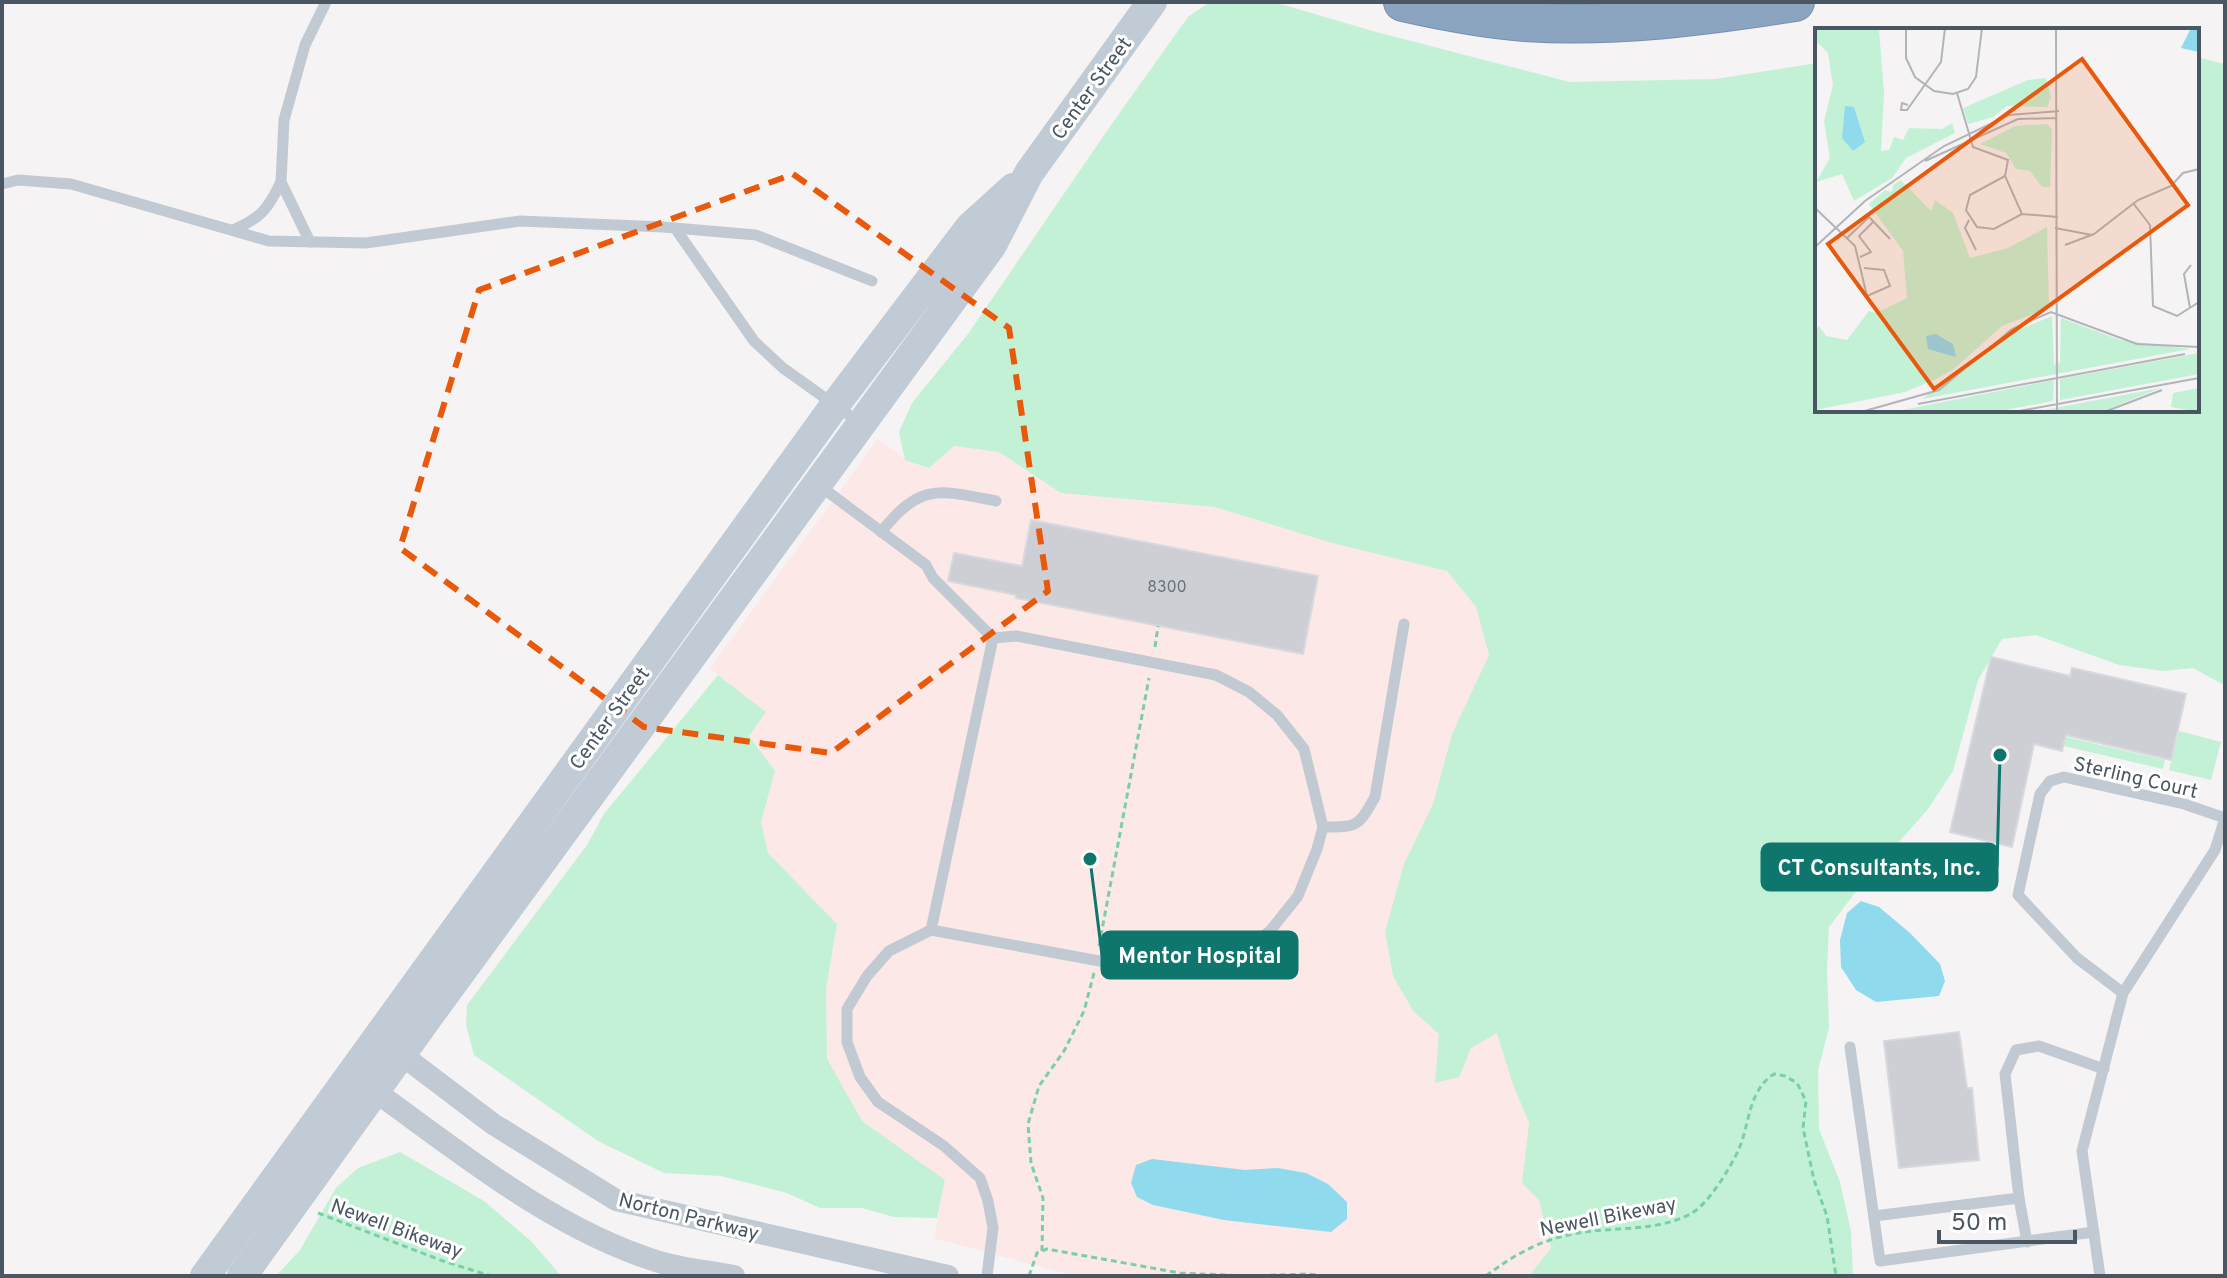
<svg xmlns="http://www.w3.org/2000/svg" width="2227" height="1278" font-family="Overpass,sans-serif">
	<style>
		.medical { fill: #fce8e6 }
		.green { fill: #c3f1d5 }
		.water { fill: #90daee }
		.building { fill: #cdcfd5; stroke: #d7d9de; stroke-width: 2 }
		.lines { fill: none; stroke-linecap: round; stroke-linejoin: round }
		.highway-casing { stroke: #7690ad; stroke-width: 40 }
		.path { stroke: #7ad0a6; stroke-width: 3; stroke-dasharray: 6 4; stroke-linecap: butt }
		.lane { stroke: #c1cad2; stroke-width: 11 }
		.street { stroke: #c1cad2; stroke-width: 22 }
		.secondary { stroke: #c1cbd6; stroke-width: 30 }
		.highway { stroke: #8ba5c1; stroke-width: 38 }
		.marked { fill: none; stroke: #e8590c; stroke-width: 6; stroke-dasharray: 16 10; stroke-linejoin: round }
		.labels { text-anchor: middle; stroke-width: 6; stroke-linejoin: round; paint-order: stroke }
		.number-label { font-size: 16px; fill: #6b747e }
		.street-label { font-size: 20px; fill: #4a5661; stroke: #fff }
		.inset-road { fill: none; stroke: #b1b4b9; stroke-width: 2 }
		.view { fill: #e8590c; fill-opacity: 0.15; stroke: #e8590c; stroke-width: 4 }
		.inset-edge { fill: none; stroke: #4a5661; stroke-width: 4 }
		.leader { fill: none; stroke: #0f766e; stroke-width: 3 }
		.callout-dot { fill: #0f766e; stroke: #fff; stroke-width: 3 }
		.callout { fill: #0f766e; stroke: #0f766e; stroke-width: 3 }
		.callout-label { font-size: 22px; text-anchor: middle; font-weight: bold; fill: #fff }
	</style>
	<rect width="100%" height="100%" fill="#f5f3f3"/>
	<polygon class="medical" points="878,439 905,459 928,468 954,446 999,452 1061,493 1215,507 1332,543 1447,571 1476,607 1489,655 1452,734 1433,804 1404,864 1414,1012 1439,1034 1459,1077 1471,1048 1497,1032 1512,1082 1529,1123 1522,1183 1539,1200 1552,1248 1531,1273 1532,1276 1075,1276 934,1238 945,1180 862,1121 827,1059 826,989 837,924 768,853 760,822 775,771 749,736 766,712 710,668"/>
	<g class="green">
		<polygon points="1210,2 1274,2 1376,32 1570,82 1716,79 1817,63 1817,410 2197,410 2197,57 2225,64 2225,683 2222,684 2193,668 2164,671 2119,665 2036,635 2002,639 1978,680 1953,771 1928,809 1861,885 1829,927 1827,969 1829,1028 1818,1070 1819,1129 1840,1182 1851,1231 1853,1276 1532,1276 1531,1273 1551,1248 1539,1200 1522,1183 1529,1123 1512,1082 1497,1033 1471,1048 1459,1077 1435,1083 1439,1034 1414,1012 1393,976 1385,932 1404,864 1433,804 1452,734 1489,655 1476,607 1447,571 1332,543 1215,507 1061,493 999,452 954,446 929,468 905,460 899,432 912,403 968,334 1111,125 1188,17"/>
		<polygon points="718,675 766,712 749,736 775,771 761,822 768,853 837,924 826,989 827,1059 862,1121 945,1180 937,1218 894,1217 862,1208 820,1208 787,1193 721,1176 664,1173 598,1141 474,1055 466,1025 467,1005 587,845 604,814"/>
		<polygon points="2179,731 2221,742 2211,780 2169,770"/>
		<polygon points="2066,737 2165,760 2163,769 2064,746"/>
		<polygon points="400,1152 484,1201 532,1242 561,1276 276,1276 300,1250 336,1188 358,1168"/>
	</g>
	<g class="water">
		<polygon points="1861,901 1879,907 1910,933 1940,964 1945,981 1939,996 1876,1002 1856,990 1841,967 1840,940 1847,913"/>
		<polygon points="1152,1159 1245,1170 1278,1168 1306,1173 1328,1184 1347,1202 1347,1219 1331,1232 1224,1220 1153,1205 1137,1197 1131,1183 1136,1165"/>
	</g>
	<g class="building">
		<polygon points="1031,520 1318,576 1303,654 1016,598 1016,595 948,581 954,553 1022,566"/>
		<polygon points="1991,657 2070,676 2072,668 2186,694 2171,760 2066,735 2062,751 2034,744 2012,847 1950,832"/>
		<polygon points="1959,1032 1967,1088 1972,1088 1979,1160 1899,1168 1884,1041"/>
	</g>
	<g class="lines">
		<g class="highway-casing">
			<path id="highway" d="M1403 2C1443 11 1483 19 1525 22 1615 28 1706 16 1795 2"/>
		</g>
		<g class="path">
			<polyline points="1155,647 1158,626"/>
			<polyline points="1099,946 1149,678"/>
			<polyline points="318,1213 443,1261 491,1276"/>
			<polyline points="1042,1251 1043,1198 1031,1163 1028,1124 1039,1086 1064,1051 1084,1011 1094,973"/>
			<polyline points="1029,1276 1037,1253 1047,1249 1180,1273 1247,1276 1308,1274 1326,1276"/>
			<path d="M1486 1276C1516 1253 1546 1237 1585 1232 1619 1227 1661 1231 1692 1213 1710 1202 1730 1168 1739 1149 1750 1123 1748 1091 1774 1074L1785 1076 1797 1083 1806 1101 1803 1128 1814 1180 1827 1216 1836 1276"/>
		</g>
		<g class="lane">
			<polyline points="2,184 18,180 71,184 269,241 366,243 520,221 663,227 756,235 872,281"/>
			<polyline points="675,228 754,341 783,368 860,423"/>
			<path d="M233 230C261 218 268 209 281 182"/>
			<polyline points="310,242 281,182 284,120 305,45 326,2"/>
			<polyline points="820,486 926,565 933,578 993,638"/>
			<path d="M881 532C921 482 939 490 996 501"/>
			<path d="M1323 827C1358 827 1358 827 1375 797L1404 624"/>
			<polyline points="931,930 993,638 1016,636 1216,675 1249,692 1277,715 1304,749 1323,827 1317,849 1298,896 1270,931 1243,951 1214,966 1159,972 931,930 889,951 867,976 847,1009 847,1042 860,1077 878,1102 944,1146 980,1178 988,1201 993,1228 987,1276"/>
			<polyline points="1850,1047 1880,1261 2094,1232"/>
			<polyline points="2019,1198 2027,1242"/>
			<polyline points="1874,1216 2019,1198 2005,1074 2016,1050 2039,1046 2104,1069"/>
			<polyline points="2100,1276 2082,1151 2123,993 2215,850 2225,818 2184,804 2064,777 2050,781 2040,794 2018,895 2077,958 2123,993"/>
		</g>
		<g class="street">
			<polyline points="390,1046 493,1124 616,1200 948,1276"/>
			<path d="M362 1082C454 1147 548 1227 656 1261 681 1269 708 1271 734 1276"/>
		</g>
		<g class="secondary">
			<polyline points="205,1276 835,405 970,227 1013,188"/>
			<polyline points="242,1276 428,1017 992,245 1029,173 1152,2"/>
		</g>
		<use href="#highway" class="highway"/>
	</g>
	<path class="marked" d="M793 174 1009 328 1048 591 831 753 644 727 400 548 479 290Z"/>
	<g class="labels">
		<g class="number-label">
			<text x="1167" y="592">8300</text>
		</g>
		<g class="street-label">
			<text transform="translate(1091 88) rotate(-54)" y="7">Center Street</text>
			<text transform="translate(609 718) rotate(-54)" y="7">Center Street</text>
			<text transform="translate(2136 777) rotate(13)" y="7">Sterling Court</text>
			<text transform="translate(689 1216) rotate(14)" y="7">Norton Parkway</text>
			<text transform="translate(1608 1216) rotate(-11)" y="7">Newell Bikeway</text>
			<text transform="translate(397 1228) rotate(20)" y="7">Newell Bikeway</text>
		</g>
	</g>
	<g transform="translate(1815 28)">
		<rect width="384" height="384" fill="#f5f3f3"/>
		<path d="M0 0 64 1 69 65 66 123 74 122 79 109 88 112 94 100 127 101 137 95 140 105 91 130 77 150 39 173 27 146 1 154 15 130 9 94 18 57 13 25 0 12ZM231 50 236 69 232 79 192 78 178 89 153 96 148 80 213 52ZM232 96 237 101 235 159H227L215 143 201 141 191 125 165 116 200 98ZM86 152 116 183 120 172 138 185 155 230 193 220 232 199 234 280 187 298 139 341 119 352 90 364 0 382V302L4 298 11 308 32 312 54 283 61 285 92 270 88 223 54 176 70 162 77 164 78 157ZM237 288 239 337 245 335 246 290 305 312 375 321 107 371 189 308ZM384 325V346L245 372V351ZM239 352 238 373 180 384H77ZM346 360 285 384H218ZM384 360V384L356 379 358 365Z" fill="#c3f1d5"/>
		<path d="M376 0H384V24L366 20ZM30 78 39 79 50 114 38 123 27 110ZM121 306 138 316 141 329 113 321 111 308Z" fill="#90daee"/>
		<path class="inset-road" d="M91 0V30L100 49 119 63 138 66 153 61 161 49 167 0M241 0 242 384M142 65 158 119 193 132 190 148 207 186 179 201 162 199 151 182 155 167 190 148M93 77 87 75 86 82H92L126 34 130 0M110 133 203 91 242 90M318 175 335 197 338 278 362 288 384 274M0 180 40 218 52 268 75 258 69 242 49 240M207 186 243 189M154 192 150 200 161 222M240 200 277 207M32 210 54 189 75 211M250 217 279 206 323 172 356 158 368 145 384 141M0 219 50 173 129 118 194 87 244 83M45 229 56 224 44 208 59 193M375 280 369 246 376 237M103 376 370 326M46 384 124 362 197 301 236 284 322 316 384 319M199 384 384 350M289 384 347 362"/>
		<path class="view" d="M267 31 373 177 119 361 13 216Z"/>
		<rect width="384" height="384" class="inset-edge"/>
	</g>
	<path class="leader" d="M2000 755L1997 867M1090 859L1102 955"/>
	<g class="callout-dot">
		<circle cx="2000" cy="755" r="8"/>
		<circle cx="1090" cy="859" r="8"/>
	</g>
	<g class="callout">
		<rect x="1762" y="844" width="235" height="46" rx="8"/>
		<rect x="1102" y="932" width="195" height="46" rx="8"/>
	</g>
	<g class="callout-label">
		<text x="1879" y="875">CT Consultants, Inc.</text>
		<text x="1200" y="963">Mentor Hospital</text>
	</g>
	<rect width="2227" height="1278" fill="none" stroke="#4a5661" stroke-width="8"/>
	<path d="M1939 1230v12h136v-12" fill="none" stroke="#4a5661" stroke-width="4"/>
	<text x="1951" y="1230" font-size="24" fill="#4a5661" stroke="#ffffff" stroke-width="6" paint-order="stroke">50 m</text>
</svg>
